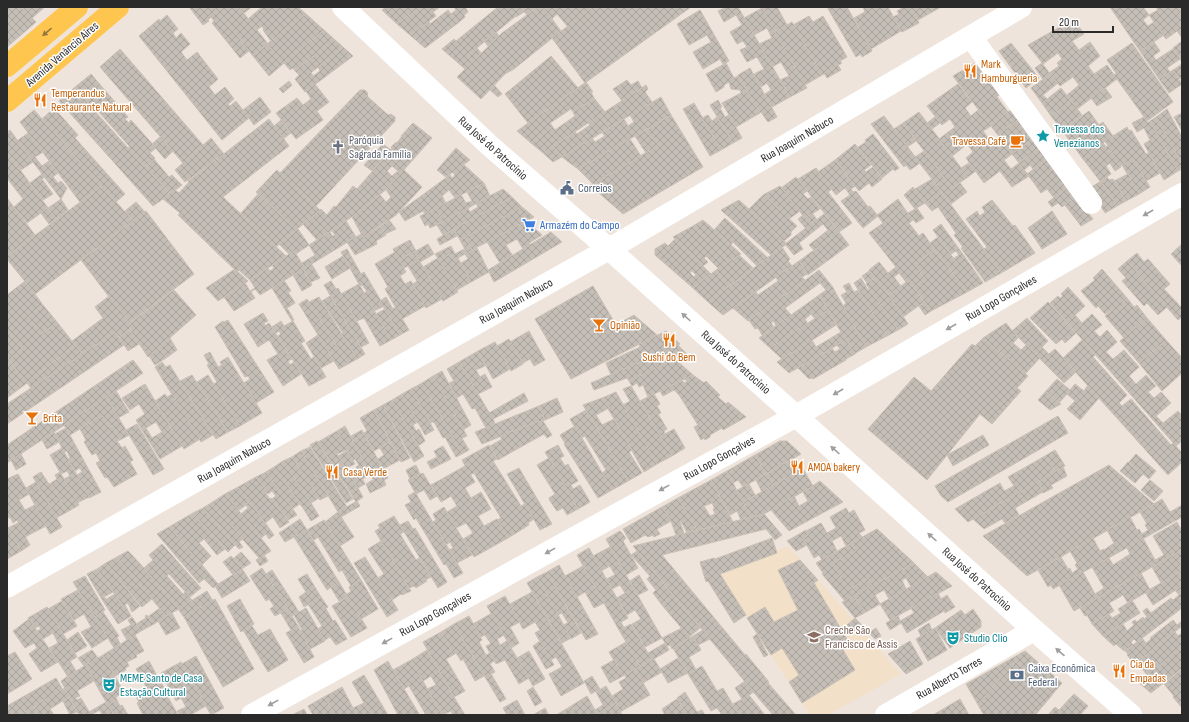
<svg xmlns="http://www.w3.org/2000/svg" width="1189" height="722" font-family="'Sofia Sans Condensed',sans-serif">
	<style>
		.education { fill: #f2e0c8 }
		.building { fill: url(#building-cross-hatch); stroke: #cac0b4; fill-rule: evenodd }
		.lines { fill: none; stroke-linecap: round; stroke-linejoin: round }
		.minor { stroke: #fff; stroke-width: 22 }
		.major { stroke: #ffc64f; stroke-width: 22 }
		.oneway { fill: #94783c }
		.oneway2 { fill: #9f9f9f }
		.labels { text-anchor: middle; stroke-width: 3; stroke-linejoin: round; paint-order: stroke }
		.street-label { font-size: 12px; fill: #2a2a2a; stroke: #fff }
		.food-label { font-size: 12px; fill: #c56008; stroke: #fff; text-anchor: start }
		.culture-label { font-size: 12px; fill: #0d838f; stroke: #fff; text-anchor: start }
		.worship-label { font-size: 12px; fill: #5b616d; stroke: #fff; text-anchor: start }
		.service-label { font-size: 12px; fill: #4e5e75; stroke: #fff; text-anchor: start }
		.shop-label { font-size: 12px; fill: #366cbe; stroke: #fff; text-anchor: start }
		.education-label { font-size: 12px; fill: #785e54; stroke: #fff; text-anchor: start }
	</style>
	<defs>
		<pattern id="building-cross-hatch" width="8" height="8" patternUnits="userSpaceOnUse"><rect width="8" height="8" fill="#c5beb7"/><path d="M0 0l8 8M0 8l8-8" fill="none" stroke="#a9a39e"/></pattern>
	</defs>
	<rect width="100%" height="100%" fill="#eee4db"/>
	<polygon class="education" points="788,546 901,674 828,715 810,715 719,575"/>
	<g class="building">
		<polygon points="7,7 22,7 36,22 21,35 7,18"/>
		<polygon points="22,7 45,7 32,18"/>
		<polygon points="189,7 214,7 217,10 207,18 209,21 203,25"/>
		<polygon points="214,7 239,7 268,44 253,56"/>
		<polygon points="239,7 252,7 244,13"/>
		<polygon points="262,7 298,7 306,14 271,41 263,30 264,30 262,26 257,30 248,19"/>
		<polygon points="386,7 421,7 397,24 382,10"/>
		<polygon points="421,7 440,7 433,12 436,16 410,35 397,24"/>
		<polygon points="454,7 465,7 468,12 464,15 465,17 458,23 451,14 456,10"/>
		<polygon points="498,7 520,7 524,12 516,17 516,16 467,56 472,62 465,69 442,49 454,39 456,41"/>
		<polygon points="520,7 536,7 537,8 527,15"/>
		<polygon points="538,7 543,7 561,31 514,69 505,74 481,99 457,77 502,33"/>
		<polygon points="543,7 593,7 568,27 557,14 552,19"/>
		<polygon points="593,7 691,7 585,83 552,38"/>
		<polygon points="726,7 738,7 790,97 772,107 765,94 771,90 767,83 761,87 754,74 764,69 757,57 747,62 740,50 747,47 743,41 737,44 730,32 742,25 736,15 724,22 718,11"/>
		<polygon points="761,7 777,7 787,25 775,32"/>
		<polygon points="827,7 847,7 872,51 862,57 861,54 856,57"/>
		<polygon points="863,7 888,7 901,31 871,49 854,18 865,12"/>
		<polygon points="901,7 910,7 919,23 902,32 893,17 899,14 897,11 902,8"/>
		<polygon points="910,7 941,7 918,20"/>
		<polygon points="1110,7 1143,7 1149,15 1143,20 1148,26 1154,22 1164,35 1140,51"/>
		<polygon points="1156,7 1182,7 1182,10 1180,12 1182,14 1182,38 1177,31 1166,39 1149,15 1158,10"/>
		<polygon points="762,8 807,88 790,97 780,80 789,76 781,62 772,67 759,44 772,38 767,28 754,35 744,18"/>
		<polygon points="217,10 249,51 240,58 212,23 214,21 211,17 208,20 207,18"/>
		<polygon points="448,10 458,23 425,48 410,35 429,21 430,24"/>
		<polygon points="700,10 729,61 723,64 720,59 703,69 693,52 711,42 707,35 689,45 677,24"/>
		<polygon points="306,14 324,30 283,64 267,44"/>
		<polygon points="167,15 178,29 173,33 176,38 181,33 190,44 181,52 187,60 197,52 218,79 209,87 215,95 225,87 234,99 228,104 230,106 236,101 249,118 222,140 139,36 159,19 160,21"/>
		<polygon points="809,16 813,22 823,16 847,57 840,61 842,63 822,75 793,25"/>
		<polygon points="7,18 21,35 7,47"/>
		<polygon points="1074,19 1084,34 1072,41 1079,50 1090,42 1100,56 1088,66 1094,74 1107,65 1117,79 1077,109 1067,95 1079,85 1073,77 1060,86 1049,73 1059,66 1057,63 1062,59 1058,53 1043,64 1028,45"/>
		<polygon points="792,22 822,75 805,85 775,32"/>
		<polygon points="324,30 334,39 295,71 293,68 290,70 284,63"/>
		<polygon points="496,32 499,36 488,46 485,42"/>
		<polygon points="334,39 343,47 298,83 295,79 299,75 295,71"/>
		<polygon points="1182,41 1182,62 1173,48"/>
		<polygon points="1154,42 1160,51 1153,56 1156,60 1173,49 1180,59 1167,68 1170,72 1159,79 1140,51"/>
		<polygon points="1011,43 1039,78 1026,88 999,51"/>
		<polygon points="1132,43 1173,102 1147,121 1114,75 1116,73 1107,60"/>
		<polygon points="268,44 283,64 269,76 253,56"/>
		<polygon points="343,47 353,56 305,92 298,83 311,72 313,76 320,71 318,67"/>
		<polygon points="477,48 481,53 472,62 467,56"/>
		<polygon points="120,49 203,145 183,163 100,67"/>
		<polygon points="551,56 578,88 528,123 505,94"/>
		<polygon points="726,63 734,78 738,76 760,113 736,127 722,103 741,93 740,90 731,89 729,82 724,85 724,87 716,92 706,74"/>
		<polygon points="975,63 999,95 997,97 1008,112 990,125 953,76"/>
		<polygon points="1042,63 1050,74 1043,79 1035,68"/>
		<polygon points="1182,64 1182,77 1180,79 1173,70"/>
		<polygon points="838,65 841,70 827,78 824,73"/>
		<polygon points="750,68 777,117 768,122 761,112 760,113 738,75"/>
		<polygon points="1173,70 1182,84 1169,93 1159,79"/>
		<polygon points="91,74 128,117 125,119 129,123 131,120 156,148 150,153 155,158 145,167 128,148 130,147 91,103 89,105 74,88"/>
		<polygon points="1050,74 1058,83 1043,95 1047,99 1042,103 1031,88"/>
		<polygon points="627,80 631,85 638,81 642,88 622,101 613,89"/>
		<polygon points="289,81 292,85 283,93 279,89"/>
		<polygon points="586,82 593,92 591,92 594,98 573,112 571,109 550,123 553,127 531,143 517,131"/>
		<polygon points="315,84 329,102 317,111 323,120 296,139 276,113 297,98 303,105 311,99 306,91"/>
		<polygon points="958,84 972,102 965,108 971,116 978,110 991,126 983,131 992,143 999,137 1012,154 1004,160 1011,169 1019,163 1029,176 1012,187 1000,171 984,183 966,158 973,152 967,144 960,150 947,133 955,127 950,119 942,125 927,106"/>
		<polygon points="494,85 502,94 498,97 490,90"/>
		<polygon points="646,85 648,89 645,92 652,102 609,128 600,115"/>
		<polygon points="74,88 128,148 170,194 153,206 59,101"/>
		<polygon points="1061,88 1071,101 1051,116 1042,103"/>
		<polygon points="1105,88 1112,97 1097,106 1091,98"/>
		<polygon points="360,90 365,90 367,92 368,97 388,115 391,114 395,117 395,121 316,206 280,173"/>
		<polygon points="260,97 271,112 254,125 243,110"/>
		<polygon points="661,97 671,115 578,169 562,157 592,138 595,142 605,136 602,133 624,119 628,126 634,122 630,115"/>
		<polygon points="594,98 605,112 600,115 543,153 531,143 553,127 555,130 575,116 573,112"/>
		<polygon points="718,100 722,107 720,108 725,117 729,115 742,138 733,143 710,105"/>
		<polygon points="1071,101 1082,115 1062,130 1051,116"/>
		<polygon points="694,103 721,150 710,156 683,109"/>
		<polygon points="54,108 78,135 75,138 125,194 116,202 42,119"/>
		<polygon points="1167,109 1182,137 1182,164 1156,117"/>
		<polygon points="34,110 102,186 80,202 20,122"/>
		<polygon points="1011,110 1018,120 998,135 990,125"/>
		<polygon points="1089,111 1099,125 1072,144 1062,130"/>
		<polygon points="919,112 968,177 952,188 903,123"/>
		<polygon points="1182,113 1182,131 1174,117"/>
		<polygon points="600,115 609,128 562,157 553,146 575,132 577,134 590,125 588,123"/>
		<polygon points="671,115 703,167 623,214 590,185 659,145 654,138 653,139 650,136 646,130"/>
		<polygon points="708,115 712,121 717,117 733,143 721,150 702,118"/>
		<polygon points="884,116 920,163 910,170 906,165 904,167 871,124"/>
		<polygon points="935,117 940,123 932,129 927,123"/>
		<polygon points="1144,117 1148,123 1150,121 1178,171 1164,180 1144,144 1150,140 1144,128 1137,132 1132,123"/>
		<polygon points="1156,117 1182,164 1182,169 1178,171 1150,121"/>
		<polygon points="269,119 289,146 223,197 199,173"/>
		<polygon points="281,120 291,133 283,139 274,126"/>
		<polygon points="1018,120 1025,130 1005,145 998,135"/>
		<polygon points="1103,122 1113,136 1103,143 1104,144 1083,159 1072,144"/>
		<path d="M413 123 432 138 388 188 353 216 328 233 311 218 321 209 327 215 334 206 336 207 353 186 357 189 391 150 392 148 391 147 396 142 397 143 402 136H401ZM392 166 398 171 392 176 387 171Z"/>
		<polygon points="903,123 916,141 907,147 894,129"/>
		<polygon points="1127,127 1129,131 1131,130 1146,154 1149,153 1160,173 1146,181 1133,159 1120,166 1105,141"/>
		<polygon points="10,130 33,162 21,170 7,152 7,132"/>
		<polygon points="646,130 650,136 653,139 654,138 659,145 646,153 635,136"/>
		<polygon points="1025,130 1032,139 1012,154 1005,145"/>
		<polygon points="28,133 43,152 35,157 42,166 49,161 58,173 53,177 58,183 61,181 67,188 61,199 17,141"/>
		<polygon points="947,133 960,150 952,156 939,139"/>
		<polygon points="873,134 899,168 895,171 893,169 882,178 858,147 866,142 865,140"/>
		<polygon points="161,136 173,151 165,159 152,144"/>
		<polygon points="211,138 224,154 185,182 175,170"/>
		<polygon points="630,139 641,156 593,184 578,169"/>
		<polygon points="1032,139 1040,148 1019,163 1012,154"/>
		<polygon points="383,144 391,150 372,171 364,165"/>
		<polygon points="855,144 871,165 864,170 866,172 873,167 882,179 872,187 869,183 859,191 835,160"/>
		<polygon points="1104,144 1106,147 1108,146 1121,167 1115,171 1110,163 1106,166 1111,174 1100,181 1083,159"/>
		<polygon points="553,146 562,157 553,162 543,153"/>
		<polygon points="456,148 470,160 446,177 437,170"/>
		<polygon points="1040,148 1047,159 1033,169 1030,165 1024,170 1019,163"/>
		<polygon points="924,151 952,188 960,183 967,192 951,204 915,157"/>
		<polygon points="7,152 48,208 27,223 14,207 23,199 7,178"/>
		<polygon points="154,159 169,177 172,175 182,185 170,194 145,167"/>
		<polygon points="1047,159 1054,168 1034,183 1027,174"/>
		<polygon points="1133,159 1150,187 1139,194 1122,165"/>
		<polygon points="835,160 855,186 851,189 853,192 856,191 868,207 870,206 878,216 863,228 841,201 850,195 845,188 836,195 818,172"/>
		<polygon points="969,163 976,171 968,177 961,168"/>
		<polygon points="463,164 484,183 455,198 449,190 442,196 446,203 425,214 423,211 405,221 399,212 450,175 452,178 455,176 453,172"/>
		<polygon points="816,168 832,189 828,192 852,223 839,232 798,179"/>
		<polygon points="1054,168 1069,187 1054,198 1047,189 1041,193 1034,183"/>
		<polygon points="277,170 320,210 296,230 256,192"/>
		<polygon points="404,170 422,187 396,215 363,237 352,217 380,195 386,202 391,197 386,190"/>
		<polygon points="199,173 223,197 286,256 250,280 239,270 237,272 178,215 180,213 163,199 175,190 179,193 189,182 188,181"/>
		<polygon points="42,174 45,177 42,179 53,194 43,200 30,183"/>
		<polygon points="1128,174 1139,194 1126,201 1114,181"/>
		<polygon points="796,177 807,191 803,194 808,199 811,197 820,209 805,218 781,188"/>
		<polygon points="1107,177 1109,180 1113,179 1126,201 1117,206 1101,181"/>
		<polygon points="932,179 942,193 925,203 915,189"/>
		<polygon points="1101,181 1117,206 1105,213 1090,188"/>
		<polygon points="484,183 490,196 443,222 436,208 461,195 466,203 472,201 467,192"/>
		<polygon points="102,186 133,221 35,294 7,259 7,256"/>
		<polygon points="780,186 800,211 789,219 763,195"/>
		<polygon points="913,187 925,203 915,209 904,195"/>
		<polygon points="1069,187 1076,197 1062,207 1058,203 1052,207 1048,202"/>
		<polygon points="503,189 512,197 443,235 437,225 468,208 470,212 478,207 476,203"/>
		<polygon points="942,193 984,249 1001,273 985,282 961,248 963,247 954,235 956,233 938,207 932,211 925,203"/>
		<polygon points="258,194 296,230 276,247 241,213"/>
		<polygon points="763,195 797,226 791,232 791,235 784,241 749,209"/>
		<polygon points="512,197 522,207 460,240 454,229"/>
		<polygon points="1076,197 1093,219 1081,226 1065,205"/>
		<polygon points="7,198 35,235 7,256"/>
		<polygon points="61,199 68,210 56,219 48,208"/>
		<polygon points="898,199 904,208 883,223 877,215"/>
		<polygon points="739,200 784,241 787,244 771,255 721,210"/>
		<polygon points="992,200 1013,226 1015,225 1035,253 1001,273 984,249 987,247 966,219 977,211 980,216 985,212 982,207"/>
		<polygon points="136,202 145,212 133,221 125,211"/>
		<polygon points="522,207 534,217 472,250 465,237"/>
		<polygon points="48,208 56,219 49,224 41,213"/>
		<polygon points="436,208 443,222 430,228 428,224 425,226 420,216"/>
		<polygon points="904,208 913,220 909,223 919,236 923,233 935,250 915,264 925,279 914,287 909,280 906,282 899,273 894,277 901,286 889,295 869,270 879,262 888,273 896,267 869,233"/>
		<polygon points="917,208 924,218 916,223 908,213"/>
		<polygon points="146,211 194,274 129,323 81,260"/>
		<polygon points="1052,211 1067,234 1042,249 1028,228"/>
		<polygon points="811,214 813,214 817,220 811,225 805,218"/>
		<polygon points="824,214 839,232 814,250 809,245 828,230 823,224 799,243 803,249 794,255 785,244"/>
		<polygon points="803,215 811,225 806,229 798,219"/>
		<polygon points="311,218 328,233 317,240 303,224"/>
		<polygon points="725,218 768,258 757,266 733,242 731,245 714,230"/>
		<polygon points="389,220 396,229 385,234 380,227"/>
		<polygon points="703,220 731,245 741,254 729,262 714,246 693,226"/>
		<polygon points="346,221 356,237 305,268 302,263 315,255 309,245 330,232 332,236 335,235 332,231"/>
		<polygon points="526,221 542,235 529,243 530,245 523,249 517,239 506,245 512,255 500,263 487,242"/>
		<polygon points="941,224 965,257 957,263 954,258 959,255 956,251 951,254 933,230"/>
		<polygon points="693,226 714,246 729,262 719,269 682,232"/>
		<polygon points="380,227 386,235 376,241 377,244 355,255 347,242 361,234 363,237"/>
		<polygon points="298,229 309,245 296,254 294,251 289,254 279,244"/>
		<polygon points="454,229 457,236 440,245 437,239"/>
		<polygon points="551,232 562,242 494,282 488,270"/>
		<polygon points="682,232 706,256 704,258 708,262 703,266 673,237"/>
		<polygon points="839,232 849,245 808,275 799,261"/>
		<polygon points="465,237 472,250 467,253 460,240"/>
		<polygon points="938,237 957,263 949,268 930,243"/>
		<polygon points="675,239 703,266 711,274 703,281 696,275 668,246"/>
		<polygon points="410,240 416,251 399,260 393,249"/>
		<polygon points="665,243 692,270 690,273 694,277 696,275 703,281 693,288 655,255 655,249"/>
		<polygon points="428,244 434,254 420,262 414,252"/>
		<polygon points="1182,244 1182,266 1171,254"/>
		<polygon points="451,246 455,254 464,249 467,253 454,260 450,254 439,260 435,254"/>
		<polygon points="782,247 790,259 788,261 792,266 723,315 708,302"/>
		<polygon points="477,248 489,272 471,282 461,263 468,259 465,254"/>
		<polygon points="347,249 361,274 364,272 384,306 374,311 364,293 367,291 362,285 360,286 341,252"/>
		<polygon points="935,250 967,292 931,311 914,287 925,279 915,264"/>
		<polygon points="294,251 305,268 260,295 255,289 251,292 255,298 234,311 224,297 245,283 250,291 255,288 250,280 268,268 270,271 274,268 272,265"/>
		<polygon points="395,252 406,272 400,276 405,284 411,281 425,306 402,319 385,289 388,287 375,264"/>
		<polygon points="414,252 419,260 404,268 399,260"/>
		<polygon points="1137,253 1144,262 1148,259 1170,284 1164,289 1182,308 1182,317 1178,320 1127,261"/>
		<polygon points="450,254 454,260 458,258 471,282 457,290 439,260"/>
		<polygon points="739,255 753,268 728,287 716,270"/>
		<polygon points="343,256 350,268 332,279 325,267"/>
		<polygon points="965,257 983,283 967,292 949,268"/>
		<polygon points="438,258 458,292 443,301 423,267"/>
		<polygon points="419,260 442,299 426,308 413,284 417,281 408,266"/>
		<polygon points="799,261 807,274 802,277 805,280 799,285 748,321 733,308 756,292 758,295 778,281 776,277"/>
		<polygon points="1127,261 1167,307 1158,315 1147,303 1144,306 1122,281 1126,278 1118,269"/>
		<polygon points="311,263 320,278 311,282 303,269"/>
		<polygon points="235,269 248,281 218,301 206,288"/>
		<polygon points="303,269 312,285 302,291 293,275"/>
		<polygon points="1102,269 1127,298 1123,301 1125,304 1117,311 1114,308 1105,314 1098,306 1096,308 1081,291 1095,280 1093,278"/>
		<polygon points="716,270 728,287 708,302 693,288"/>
		<polygon points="819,270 832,286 826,290 820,283 806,293 799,285"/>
		<polygon points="869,271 875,278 867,283 862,276"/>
		<polygon points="861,278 868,290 870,289 898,330 887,336 854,283"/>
		<polygon points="875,278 889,295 908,324 898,330 866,284"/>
		<polygon points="284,280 291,291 288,292 295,303 287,308 294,320 292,321 272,288"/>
		<polygon points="909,280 924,302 903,317 889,295"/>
		<polygon points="25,281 43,305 28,317 41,334 57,322 75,345 27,383 9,360 23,348 9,332 7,333 7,295"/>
		<polygon points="331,281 336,289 338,288 369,343 361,347 324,285"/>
		<polygon points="849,283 854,292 858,290 887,336 866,347 843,306 846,303 841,295 847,292 843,286"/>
		<polygon points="359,284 391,340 380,346 364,318 357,321 341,294"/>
		<polygon points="799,285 806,293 785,308 791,315 776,326 774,321 771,323 774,327 762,335 758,328 755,329 749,320"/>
		<polygon points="593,286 616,325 634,315 657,335 571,379 535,319"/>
		<polygon points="832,286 866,347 854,354 819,295"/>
		<polygon points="1068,287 1085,306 1075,315 1082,323 1092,314 1102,325 1094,331 1100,337 1107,330 1117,342 1106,352 1113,359 1124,350 1139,367 1129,376 1136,384 1146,375 1156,386 1148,392 1154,398 1161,392 1171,403 1156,416 1163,423 1178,411 1182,415 1182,441 1176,446 1050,303 1058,296 1060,298 1063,296 1061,294"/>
		<polygon points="174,290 196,315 148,357 130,330 133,327 130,323"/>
		<polygon points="819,295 828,310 815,319 811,314 805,319 808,324 770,348 759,338"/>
		<polygon points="109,296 133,327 119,337 115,332 82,354 72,341 103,318 95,307"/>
		<polygon points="330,296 365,354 357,359 341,334 343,333 322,301"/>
		<polygon points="319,297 357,359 348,364 309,302"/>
		<polygon points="386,297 393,309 395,307 409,330 400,335 380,301"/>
		<polygon points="1127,298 1134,307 1137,305 1147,318 1124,338 1105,316 1114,308 1117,311 1125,304 1123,301"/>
		<polygon points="307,299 348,364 339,369 299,304"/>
		<polygon points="924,302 931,311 925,315 919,306"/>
		<polygon points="1048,302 1076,333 1065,343 1062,339 1056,344 1030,318"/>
		<polygon points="43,305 57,322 41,334 28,317"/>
		<polygon points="385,309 400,335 391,340 376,314"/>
		<polygon points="828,310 836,325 782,359 770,348"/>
		<polygon points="263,313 268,321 264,323 265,326 269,323 292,359 288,361 290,365 294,362 301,374 283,386 267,360 278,354 269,340 258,347 244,324"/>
		<polygon points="1027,318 1048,341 1042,347 1049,354 1055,349 1076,372 1064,383 1012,331"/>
		<polygon points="1147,318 1166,340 1139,363 1120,341"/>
		<polygon points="228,320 274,392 256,403 244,383 250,379 248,376 245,377 215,327 223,321 224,322"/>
		<polygon points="281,321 284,326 293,321 305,341 301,343 311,359 314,357 326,377 309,386 278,336 281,334 279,331 276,333 272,327"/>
		<polygon points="1006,323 1018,338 1013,343 1021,350 1026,345 1040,358 1025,374 983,338"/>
		<polygon points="130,330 139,344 128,351 119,337"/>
		<polygon points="529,331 545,360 534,366 530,359 523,363 510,342"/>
		<polygon points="666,331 680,344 611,375 606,363 640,347 639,344"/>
		<polygon points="9,332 23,348 9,360 7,358 7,333"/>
		<polygon points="115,332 124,345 7,424 7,404"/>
		<polygon points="841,332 846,340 789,373 777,362 812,340 816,347"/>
		<polygon points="318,335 334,361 321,368 306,343"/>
		<polygon points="170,338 177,350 166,358 159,347"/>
		<polygon points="983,338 1028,376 1017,388 1021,391 992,424 980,414 927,480 868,429 914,377 931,391 972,344 975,346"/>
		<polygon points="509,339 523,364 511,371 497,346"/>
		<polygon points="846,340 855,354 846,359 846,360 813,379 811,378 809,379 798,368 832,348 835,352 840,349 837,345"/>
		<polygon points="1082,340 1095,355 1093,357 1127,395 1119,403 1122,406 1131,399 1171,445 1173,443 1182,453 1182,462 1168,475 1063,358"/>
		<polygon points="1166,340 1182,358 1182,373 1162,391 1139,363"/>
		<polygon points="495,342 510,369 493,379 478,351"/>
		<polygon points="75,345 82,354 31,388 27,383"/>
		<polygon points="678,345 687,354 676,359 667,350"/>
		<polygon points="159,347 166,358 155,365 149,356"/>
		<polygon points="667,350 676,359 629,381 627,378 594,390 591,383"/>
		<polygon points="478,351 485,366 476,370 473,365 464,370 459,362"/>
		<polygon points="210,352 218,367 222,365 220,362 228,357 262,413 240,426 214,384 217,382 207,365 209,364 204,355"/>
		<polygon points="7,358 27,383 7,398"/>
		<polygon points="675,359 693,375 648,397 643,385 639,387 637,383 632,386 629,381"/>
		<polygon points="133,360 143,373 7,463 7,445"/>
		<polygon points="162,362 166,367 170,365 213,435 201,442 155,367"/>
		<polygon points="459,362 493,419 495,424 486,428 475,408 472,409 463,394 457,398 449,383 454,381 447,369"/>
		<polygon points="473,365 480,377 485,374 492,387 478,394 464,370"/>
		<polygon points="442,371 471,425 463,430 433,376"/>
		<polygon points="192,375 228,432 216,439 180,381"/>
		<polygon points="208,375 240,426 228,432 197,382"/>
		<polygon points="693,375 704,383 706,381 720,395 718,397 726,404 728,402 746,417 723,430 722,428 710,435 710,437 705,440 704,438 701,440 694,427 698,425 679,395 674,390 663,396 660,391 681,380 685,383 687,381 684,379"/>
		<polygon points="433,376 467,436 462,438 469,450 462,454 422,383"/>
		<polygon points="1057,379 1070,390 1075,384 1084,391 1088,385 1099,398 1080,420 1067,409 1075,401 1067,394 1059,403 1046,391"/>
		<polygon points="422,383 462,454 456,457 445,437 443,438 434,422 430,423 411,389"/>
		<path d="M145 384 182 446 160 459 136 420 145 414 139 404 130 410 122 398ZM156 422 162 432 152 438 146 428Z"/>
		<polygon points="631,386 672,456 657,464 623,405 630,401 623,389"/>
		<polygon points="411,389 434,430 425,435 402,394"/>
		<polygon points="116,391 129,412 118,418 106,397"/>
		<polygon points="1046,391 1059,403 1061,404 1050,410 1038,400"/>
		<polygon points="616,392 657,464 644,472 602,398"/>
		<polygon points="524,393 528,401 493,419 489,413"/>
		<polygon points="165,394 167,397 172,394 200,439 184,449 155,401"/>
		<polygon points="402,394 418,422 413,425 416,431 419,429 425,441 418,446 392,400"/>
		<polygon points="654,394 660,404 657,406 661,413 658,414 667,429 664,431 665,434 674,429 685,448 672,456 640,401"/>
		<polygon points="106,397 129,435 120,440 112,425 109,427 102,415 70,435 64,425"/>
		<polygon points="557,398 563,412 545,420 539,406"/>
		<polygon points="602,398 609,408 596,415 602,425 614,419 632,450 629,452 642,473 628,481 583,405"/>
		<polygon points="392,400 424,456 414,462 383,405"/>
		<polygon points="383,405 410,458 401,462 374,410"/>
		<polygon points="539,406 545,420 539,422 539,421 482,444 475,432"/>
		<polygon points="374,410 390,442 374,451 364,433 367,431 360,418"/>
		<polygon points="586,410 628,481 612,490 602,473 606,470 585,436 581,438 570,419"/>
		<polygon points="102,415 109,427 112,425 120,440 117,441 122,448 125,446 133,460 130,462 137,474 114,487 107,477 105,478 96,463 100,461 96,453 92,455 84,442 86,440 80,429"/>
		<polygon points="1058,416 1068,433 948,502 941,496 935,486"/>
		<polygon points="539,421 539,422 543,421 552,435 547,438 544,434 510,453 500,436"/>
		<polygon points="137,424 164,469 153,475 126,430"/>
		<polygon points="345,426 371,475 362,479 356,467 359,465 355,459 353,461 337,431"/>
		<polygon points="575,426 612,490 598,498 564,444 565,443 560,435"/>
		<polygon points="66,428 101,492 89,498 77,475 82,472 80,468 75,471 68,459 70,458 67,451 64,452 55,434"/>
		<polygon points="362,430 364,434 353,441 351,436"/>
		<polygon points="337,431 347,450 337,454 344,465 336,470 318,442"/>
		<polygon points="54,432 59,442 47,449 42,440"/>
		<polygon points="364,434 388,478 384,480 386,485 378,489 353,441"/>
		<polygon points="983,435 989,445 953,466 947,455"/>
		<polygon points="502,439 510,453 498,460 490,446"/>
		<polygon points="317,441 353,499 346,503 310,445"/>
		<polygon points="780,441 787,441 801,454 766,474 755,455"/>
		<polygon points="390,442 400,460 383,469 378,459 384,455 380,448"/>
		<polygon points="489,445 497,459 493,461 521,506 525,504 534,519 528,523 529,525 508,538 497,520 501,518 474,473 470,475 462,460"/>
		<polygon points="558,445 564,456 560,458 565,466 568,464 578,481 571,485 573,489 580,485 590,502 578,509 545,452"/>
		<polygon points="443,446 451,459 441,464 434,451"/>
		<polygon points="310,447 347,507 338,512 301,451"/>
		<polygon points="62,448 89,497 77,503 64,479 70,476 67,471 61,474 50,455"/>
		<polygon points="1055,450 1065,466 1055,472 1045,456"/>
		<polygon points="301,451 328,496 320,500 292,457"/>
		<polygon points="347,451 355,464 346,468 338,456"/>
		<polygon points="21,454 26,464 16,470 11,460"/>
		<polygon points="1136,454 1156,471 1149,479 1129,462"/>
		<polygon points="755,455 766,474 743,487 738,480 733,483 727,471"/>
		<polygon points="1045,456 1055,472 968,522 955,509 1000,483 1004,491 1014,486 1008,477"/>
		<polygon points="292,457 319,498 311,503 283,461"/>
		<polygon points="437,457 441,464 431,469 427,462"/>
		<polygon points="549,458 578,509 567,515 563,508 557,511 550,501 549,498 555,494 537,465"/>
		<polygon points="791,459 803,469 762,492 756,480"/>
		<polygon points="790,460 797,473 773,486 767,474"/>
		<polygon points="283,461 311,503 303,508 274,467"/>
		<polygon points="1128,462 1143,474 1135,483 1120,471"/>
		<polygon points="344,465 358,488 350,492 336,470"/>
		<polygon points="416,465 420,474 410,479 406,470"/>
		<polygon points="1109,465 1154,504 1027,576 983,536"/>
		<polygon points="465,466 475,482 465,488 471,498 481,492 491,509 478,516 484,526 497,519 508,538 474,557 463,539 473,533 466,523 456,528 447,512 457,506 451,496 441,502 431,485"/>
		<polygon points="274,467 300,504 292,509 266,472"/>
		<polygon points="1063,467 1067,476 1051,485 1053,488 1043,493 1037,482"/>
		<polygon points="519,468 552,524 540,530 507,474"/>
		<polygon points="803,469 813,486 764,514 751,517 743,502"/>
		<polygon points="727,471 733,483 751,517 741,520 737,511 730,515 711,480"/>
		<polygon points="41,472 49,484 51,483 67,512 56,518 33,477"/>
		<polygon points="60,472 79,505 67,512 51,483 57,479 55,475"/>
		<polygon points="266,472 297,515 288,520 272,499 276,496 272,491 268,494 256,477"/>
		<polygon points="423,473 437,496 430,500 424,490 416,494 408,480"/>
		<polygon points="18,474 29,494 19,500 25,510 35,505 46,526 25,537 17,520 13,523 10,517 7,519 7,479"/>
		<polygon points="360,474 365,484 358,488 352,478"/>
		<polygon points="256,477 268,493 266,494 270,499 271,498 289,522 280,528 273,517 265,523 238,487"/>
		<polygon points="373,480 378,489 370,493 366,484"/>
		<path d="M711 480 733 522 697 530 678 498ZM712 503 715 509H713L715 514 710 516 704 506Z"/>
		<polygon points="1150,480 1163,491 1154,501 1141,490"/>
		<polygon points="820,481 843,502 789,531 771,510 794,496 799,506 808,501 803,492"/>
		<polygon points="36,482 62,527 50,534 26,488"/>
		<polygon points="1037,482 1043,492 1015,508 1019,515 1005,523 1002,519 984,529 973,519"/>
		<polygon points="749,484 755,495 743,502 737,490"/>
		<polygon points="238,487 250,502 238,511 225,494"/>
		<polygon points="358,488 363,497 356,502 350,492"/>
		<polygon points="415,492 463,573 454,578 446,564 444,565 416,518 414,520 405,505 411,502 408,496"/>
		<polygon points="225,494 261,538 271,551 259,558 211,503"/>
		<polygon points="678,498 697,530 687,533 681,521 680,521 684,534 676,535 671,521 662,507"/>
		<polygon points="1162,499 1170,512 1182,505 1182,517 1053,589 1051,585 1048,587 1038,570 1061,557 1068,569 1070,568 1072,573 1078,569 1075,565 1077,563 1070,551 1093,538 1100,551 1104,549 1104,550 1114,543 1107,530 1130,517 1137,530 1139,529 1142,534 1148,530 1145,525 1147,524 1140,512"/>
		<polygon points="357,501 360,506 341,517 338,512"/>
		<polygon points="250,502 274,535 269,539 266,534 261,538 241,514 248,508 246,505"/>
		<polygon points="211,503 243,539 239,542 243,547 239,549 203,508"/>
		<polygon points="311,503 319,516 311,521 303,508"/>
		<polygon points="444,507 472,555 457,563 449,550 453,548 450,542 446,545 433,522 436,520 433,514"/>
		<polygon points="662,507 671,521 657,529 660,534 654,537 653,535 648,537 645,535 631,543 623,529"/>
		<polygon points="203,508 235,545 228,552 193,513"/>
		<polygon points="846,508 849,513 854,510 865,530 859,533 862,537 846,546 841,536 832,541 837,551 822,560 819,555 814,558 803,538 808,535 806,531 821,523 827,533 836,528 830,517"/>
		<polygon points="338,512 354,537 340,546 325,522"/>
		<polygon points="193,513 225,549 217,555 204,539 199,543 211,556 202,565 169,527"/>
		<polygon points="764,514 782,535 775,540 766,529 662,555 745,655 732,666 633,546"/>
		<polygon points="394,516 404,532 400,534 416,560 419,558 431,577 425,580 427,581 416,588 414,586 409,588 375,531 380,528 378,525"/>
		<polygon points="300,519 307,530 298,535 291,525"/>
		<polygon points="324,520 361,580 351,586 342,570 339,572 318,537 314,540 307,530"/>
		<polygon points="408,521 413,529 415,528 447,582 438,588 400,525"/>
		<polygon points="1177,522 1182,531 1182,550 1074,611 1059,585 1083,572 1095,594 1104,588 1092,567 1109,558 1113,565 1130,554 1127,548 1143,538 1155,560 1164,555 1153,536"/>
		<polygon points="18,523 30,545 21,551 8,528"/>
		<polygon points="7,525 21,551 7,559"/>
		<polygon points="291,525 298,535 285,542 279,533"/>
		<polygon points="169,527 202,565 218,584 213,588 204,579 199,583 157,534"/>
		<polygon points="877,529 914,563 845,601 822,574 823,573 816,563"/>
		<polygon points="877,529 914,563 872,586 868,578 848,590 833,563 856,551 852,543"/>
		<polygon points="307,530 339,582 327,590 294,537"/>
		<polygon points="806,530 808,535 803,538 807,545 796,551 787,541"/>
		<polygon points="620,531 626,538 623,541 638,568 626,575 606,539"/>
		<polygon points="772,538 777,553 720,574 746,615 734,623 708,581 706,582 700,562 714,558 715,559"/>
		<polygon points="381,541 411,591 402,595 401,594 392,600 378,578 384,574 368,549"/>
		<polygon points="162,544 201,588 190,597 169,574 167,576 183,594 185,592 192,600 179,609 144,568 153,560 149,555"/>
		<polygon points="610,547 662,638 645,647 632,624 641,619 635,610 627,615 617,598 625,593 620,585 612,589 606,579 615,575 610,566 601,571 593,556"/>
		<polygon points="589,548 628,618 621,622 624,628 619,630 577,555"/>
		<polygon points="1182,550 1182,562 1180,563 1182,566 1182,571 1161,583 1152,567"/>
		<polygon points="128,551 144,568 179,609 166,616 117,557"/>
		<polygon points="637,551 673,595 662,605 653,593 656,590 647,579 650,576 631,555"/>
		<polygon points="241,552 251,563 243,568 234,558"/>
		<polygon points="264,555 268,561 260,566 256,560"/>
		<polygon points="231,556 243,568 233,575 223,562"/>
		<polygon points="117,557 152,599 142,607 106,563"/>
		<polygon points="365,557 398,610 387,617 354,563"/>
		<polygon points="800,560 818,580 814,583 851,646 843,650 855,670 802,703 789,682 799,675 782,648 771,655 747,618 765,607 774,622 798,610 778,570"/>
		<polygon points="106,563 140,606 132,612 128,603 123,606 97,569"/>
		<polygon points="914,563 928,577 911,587 906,578 902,580 906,589 889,599 884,590 875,595 880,604 866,612 853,596"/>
		<polygon points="559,565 598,634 586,640 547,572"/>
		<polygon points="583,566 604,603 594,608 585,592 577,597 565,576"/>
		<polygon points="262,568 278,593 266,601 250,576"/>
		<polygon points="97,569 113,592 104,597 106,599 103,601 87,574"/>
		<polygon points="242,569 250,581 222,598 215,586"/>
		<polygon points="272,570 299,612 292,616 266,574"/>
		<polygon points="1182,571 1182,586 1153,605 1145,592"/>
		<polygon points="547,572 581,633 571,639 563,625 568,623 562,613 558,615 537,577"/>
		<polygon points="936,572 952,586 890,620 880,604"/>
		<polygon points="1141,573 1150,590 1128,603 1123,595 1109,603 1114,611 1092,624 1087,615 1085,616 1080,608"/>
		<polygon points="307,574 321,597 304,607 299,597 306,592 298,579"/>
		<polygon points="639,575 648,590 638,595 630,581"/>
		<polygon points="85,576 105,610 95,617 73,582"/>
		<polygon points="537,577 571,638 562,643 527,583"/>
		<polygon points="361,580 378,609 361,619 346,594 351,592 349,587"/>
		<polygon points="339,582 348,597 339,601 331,588"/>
		<polygon points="1182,586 1182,608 1137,642 1134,639 1131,642 1133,645 1124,651 1116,644 1114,646 1103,636 1123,624 1127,631 1134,625 1132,622 1135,620 1137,622 1143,617 1144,619 1147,617 1143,611 1147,608 1151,613 1171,598 1173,600 1179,595 1175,590"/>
		<polygon points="78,590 108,638 92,648 81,632 91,627 84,614 74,620 61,599"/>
		<polygon points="207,591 213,601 184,617 178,609"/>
		<polygon points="532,592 584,683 561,696 549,674 562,667 556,657 551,660 535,633 540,630 535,622 523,629 510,604"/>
		<polygon points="278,593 288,609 275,616 270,609 274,606 269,599"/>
		<polygon points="938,593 941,599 947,595 955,607 945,613 944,611 907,633 900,621 914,613 911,608"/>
		<polygon points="115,594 123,606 125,605 131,616 118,624 103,601"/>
		<polygon points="673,595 700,628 689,637 662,605"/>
		<polygon points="505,596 520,622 510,627 519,643 511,648 487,606"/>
		<polygon points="853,596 866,612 855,618 842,602"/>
		<polygon points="321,597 328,607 326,609 333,621 335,620 347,639 336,645 330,637 325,640 318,629 322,626 308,604"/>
		<polygon points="348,597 367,628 351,637 332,606"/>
		<polygon points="215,599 254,669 223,687 184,617"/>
		<polygon points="240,599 254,624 241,632 227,606"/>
		<polygon points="1132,600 1140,613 1103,636 1092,624 1109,614 1112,618 1121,613 1118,609"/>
		<polygon points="62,601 77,626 63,634 48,609"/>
		<polygon points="47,607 77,657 67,663 68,666 63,669 49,648 58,643 53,633 43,639 37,631 41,629 39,626 35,628 28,618"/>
		<polygon points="160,608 166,616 154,624 149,616"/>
		<polygon points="306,608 325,641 310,649 300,631 302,630 294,615"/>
		<polygon points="288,609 298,626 291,630 281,613"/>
		<polygon points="973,609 981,621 981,627 950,648 935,628 961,610 965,615"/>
		<polygon points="103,612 119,636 117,637 120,644 114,648 95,617"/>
		<polygon points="172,613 180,628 166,635 158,621"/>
		<polygon points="492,613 504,635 497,639 500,645 507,641 529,678 519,684 505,660 496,664 486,646 491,644 485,635 481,637 473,624"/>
		<polygon points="147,615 154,624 141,631 136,624 146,618 145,616"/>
		<polygon points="469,616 482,640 479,642 486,655 490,653 494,661 490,664 495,672 485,677 454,624"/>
		<polygon points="898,616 901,623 890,630 886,623"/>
		<polygon points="132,617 141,631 127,640 121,630 131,625 128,620"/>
		<polygon points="855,618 862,625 854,632 847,625"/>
		<polygon points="29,619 58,662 41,672 29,654 37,648 34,643 25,648 13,631"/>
		<polygon points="1173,620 1177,625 1182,621 1182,626 1137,662 1134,660 1133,662 1127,655 1128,654 1125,651 1142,638 1146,643 1151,639 1150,638"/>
		<polygon points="929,623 932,630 921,636 918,630"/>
		<polygon points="454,624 484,676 475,681 463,659 461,661 456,653 453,655 441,632"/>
		<polygon points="631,624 652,660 640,666 619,630"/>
		<polygon points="252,626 258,635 270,629 288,660 268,672 243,630"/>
		<polygon points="298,626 314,657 304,663 286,633"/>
		<polygon points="682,628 690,638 672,649 670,645 667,646 662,638"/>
		<polygon points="876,628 881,636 875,639 869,633"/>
		<polygon points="935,628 947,650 928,661 916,639"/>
		<polygon points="703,630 710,639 698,645 693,636"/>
		<polygon points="78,632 87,646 75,653 67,640"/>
		<polygon points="441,632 453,655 446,659 465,691 454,697 423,642"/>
		<polygon points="1175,632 1178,636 1182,633 1182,647 1147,675 1137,662"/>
		<polygon points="757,634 768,655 764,657 753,637"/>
		<polygon points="135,635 144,651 136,655 137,657 127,662 129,666 125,668 126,670 115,676 103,655"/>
		<polygon points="693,636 701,650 689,657 696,670 688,674 673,648"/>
		<polygon points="540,641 554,665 546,669 533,646"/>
		<polygon points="910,641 923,664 906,674 888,654"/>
		<polygon points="626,642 640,666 623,676 609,652"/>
		<polygon points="665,643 669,650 652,660 648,653"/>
		<polygon points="1182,647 1182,668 1151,693 1138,682"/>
		<polygon points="92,650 98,658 84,666 78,658"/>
		<polygon points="427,650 454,697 465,715 453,715 451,711 442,715 427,689 436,685 431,676 423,681 411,660"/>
		<polygon points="529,651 545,679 533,686 517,658"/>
		<polygon points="1025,651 1062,683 1035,715 984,715 966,684"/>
		<polygon points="15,652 32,679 7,694 7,656"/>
		<polygon points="746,654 769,682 755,694 732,666"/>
		<polygon points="103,655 117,680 99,690 86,665"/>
		<polygon points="196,656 224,708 211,715 182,664"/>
		<polygon points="678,658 688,673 668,683 660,669"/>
		<polygon points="654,659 662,672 643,683 635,669"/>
		<polygon points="411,660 423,681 442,715 426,715 409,686 404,689 393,670"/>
		<polygon points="614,660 623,676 610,683 601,667"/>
		<polygon points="70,661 76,671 68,677 63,669 68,666 67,663"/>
		<polygon points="149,661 155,672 147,676 152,684 146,687 136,669"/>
		<polygon points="388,661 393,670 419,714 398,715 374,670"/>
		<polygon points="1016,661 1053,694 1035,715 984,715 978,704"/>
		<polygon points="181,662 206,706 192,714 192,715 180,715 177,711 186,707 181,698 176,701 161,673"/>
		<polygon points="86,665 94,681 77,691 68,676"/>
		<polygon points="702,666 717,691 723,688 739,715 722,715 717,708 711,711 688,674"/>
		<polygon points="635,669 650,695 620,712 612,696 623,689 619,682 626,678 625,675"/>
		<polygon points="1182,669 1182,689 1174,696 1164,684"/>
		<polygon points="155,672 169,696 168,697 178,715 143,715 137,703 139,702 135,695 139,693 138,692 152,684 147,676"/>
		<polygon points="491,674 506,699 500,702 485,677"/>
		<polygon points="364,675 388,715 371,715 352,682"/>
		<polygon points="68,676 80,696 75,698 77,700 81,698 91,715 79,715 61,681"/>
		<polygon points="592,676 600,689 591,694 584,681"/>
		<polygon points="56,678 63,690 56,694 49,682"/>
		<polygon points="117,680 124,692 116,697 117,700 108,705 99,690"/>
		<polygon points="745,681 754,692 749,695 765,715 739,715 733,704 742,699 735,688"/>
		<polygon points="49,682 56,694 19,715 7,715 7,706"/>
		<polygon points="768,683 796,715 773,715 755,694"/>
		<polygon points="606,686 616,703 596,715 576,715 571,706 587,696 595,710 603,705 596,692"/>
		<polygon points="342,687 353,708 357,715 335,715 324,697"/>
		<polygon points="533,687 542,702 535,706 527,691"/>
		<polygon points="65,688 69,697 50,709 54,715 40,715 34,706"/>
		<polygon points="1182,689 1182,708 1173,697"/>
		<polygon points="685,692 697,712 702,710 705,715 687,715 677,698"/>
		<polygon points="1074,694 1088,706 1080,715 1048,715 1055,707 1059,710"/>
		<polygon points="69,697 77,712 70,715 63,701"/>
		<polygon points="324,697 335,715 313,715 308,706"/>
		<polygon points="677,699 687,715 665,715 662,709"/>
		<polygon points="960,699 969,715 933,715"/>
		<polygon points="117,700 120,706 122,705 128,715 114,715 108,705"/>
		<polygon points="517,700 525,715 507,715 503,708"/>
		<polygon points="106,702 108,705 91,715 89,712"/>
		<polygon points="364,703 371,715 357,715 353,708"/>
		<polygon points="616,703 622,715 596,715"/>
		<polygon points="108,705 114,715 100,715 102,714 99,710"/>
		<polygon points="34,706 40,715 19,715"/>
		<polygon points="571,706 576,715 556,715 568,708"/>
		<polygon points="545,708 549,715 533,715"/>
		<polygon points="304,709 307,715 292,715"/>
	</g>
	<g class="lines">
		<g class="minor">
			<polyline points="343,7 489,145 609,249 796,416 1034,630 1131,715"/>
			<polyline points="971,37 1091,203"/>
			<polyline points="7,587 609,249 1021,7"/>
			<polyline points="252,715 796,416 1182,194"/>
			<polyline points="886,715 1034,630"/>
		</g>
		<g class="major">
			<polyline points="7,66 77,7"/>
			<polyline points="7,101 118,7"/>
		</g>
	</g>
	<defs><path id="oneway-solid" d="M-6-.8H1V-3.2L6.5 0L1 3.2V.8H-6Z"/></defs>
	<use class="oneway" href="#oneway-solid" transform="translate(47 32) rotate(140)"/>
	<g class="oneway2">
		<use href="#oneway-solid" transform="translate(1148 213) rotate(150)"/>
		<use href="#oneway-solid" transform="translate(686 317) rotate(-138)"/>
		<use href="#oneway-solid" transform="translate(951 327) rotate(150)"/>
		<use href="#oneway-solid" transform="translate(838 392) rotate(150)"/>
		<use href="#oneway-solid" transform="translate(835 450) rotate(-138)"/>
		<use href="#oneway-solid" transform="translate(664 488) rotate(151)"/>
		<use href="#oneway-solid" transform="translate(932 537) rotate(-138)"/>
		<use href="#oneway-solid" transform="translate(550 551) rotate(151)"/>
		<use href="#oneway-solid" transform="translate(387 641) rotate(151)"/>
		<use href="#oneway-solid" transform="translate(1060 652) rotate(-139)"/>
		<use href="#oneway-solid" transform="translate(273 703) rotate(151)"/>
	</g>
	<defs>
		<g id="restaurant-bare" transform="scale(1.08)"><path d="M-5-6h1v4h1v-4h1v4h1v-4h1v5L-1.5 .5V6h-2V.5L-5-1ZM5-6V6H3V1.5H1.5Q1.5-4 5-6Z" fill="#e8710a" stroke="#fff" stroke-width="2.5" paint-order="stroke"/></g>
		<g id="sight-bare" transform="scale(1.08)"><path d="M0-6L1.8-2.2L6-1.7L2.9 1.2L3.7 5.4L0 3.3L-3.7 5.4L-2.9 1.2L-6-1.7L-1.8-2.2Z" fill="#0f9aa8" stroke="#fff" stroke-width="2.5" paint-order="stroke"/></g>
		<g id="cafe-bare" transform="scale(1.08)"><path d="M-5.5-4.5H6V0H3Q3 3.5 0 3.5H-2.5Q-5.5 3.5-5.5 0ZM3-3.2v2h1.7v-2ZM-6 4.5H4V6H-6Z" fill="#e8710a" stroke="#fff" stroke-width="2.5" paint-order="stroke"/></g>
		<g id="church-bare" transform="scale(1.08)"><path d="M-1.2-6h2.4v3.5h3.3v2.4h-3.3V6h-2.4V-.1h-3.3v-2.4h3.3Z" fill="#6b7280" stroke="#fff" stroke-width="2.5" paint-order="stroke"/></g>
		<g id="civic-bare" transform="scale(1.08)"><path d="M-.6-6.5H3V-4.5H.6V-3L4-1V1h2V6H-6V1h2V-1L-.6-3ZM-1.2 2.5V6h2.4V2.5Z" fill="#5c6f8a" stroke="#fff" stroke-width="2.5" paint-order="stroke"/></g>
		<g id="supermarket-bare" transform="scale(1.08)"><path d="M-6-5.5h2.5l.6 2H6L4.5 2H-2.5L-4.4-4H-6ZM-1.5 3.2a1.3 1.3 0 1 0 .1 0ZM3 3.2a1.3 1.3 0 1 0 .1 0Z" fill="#3f7fe0" stroke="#fff" stroke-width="2.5" paint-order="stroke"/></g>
		<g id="bar-bare" transform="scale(1.08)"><path d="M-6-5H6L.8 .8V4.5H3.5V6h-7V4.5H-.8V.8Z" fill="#e8710a" stroke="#fff" stroke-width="2.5" paint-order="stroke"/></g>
		<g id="school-bare" transform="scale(1.08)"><path d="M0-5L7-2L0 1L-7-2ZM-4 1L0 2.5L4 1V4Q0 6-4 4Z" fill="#8d6e63" stroke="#fff" stroke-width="2.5" paint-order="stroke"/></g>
		<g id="theatre-bare" transform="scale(1.08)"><path d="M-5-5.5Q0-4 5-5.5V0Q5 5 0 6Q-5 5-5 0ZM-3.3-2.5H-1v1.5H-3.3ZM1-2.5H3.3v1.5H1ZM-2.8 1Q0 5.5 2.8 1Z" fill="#0f9aa8" stroke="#fff" stroke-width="2.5" paint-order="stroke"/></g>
		<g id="bank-bare" transform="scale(1.08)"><path d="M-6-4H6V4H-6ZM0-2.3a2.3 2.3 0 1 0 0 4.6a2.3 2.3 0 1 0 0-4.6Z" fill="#5c6f8a" stroke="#fff" stroke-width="2.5" paint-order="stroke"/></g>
	</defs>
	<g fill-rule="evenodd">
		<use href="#restaurant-bare" x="970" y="71"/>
		<use href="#restaurant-bare" x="40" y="100"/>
		<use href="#sight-bare" x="1043" y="136"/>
		<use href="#cafe-bare" x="1017" y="141"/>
		<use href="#church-bare" x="338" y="147"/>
		<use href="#civic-bare" x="567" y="188"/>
		<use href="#supermarket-bare" x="529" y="225"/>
		<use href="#bar-bare" x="599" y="325"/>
		<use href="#restaurant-bare" x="669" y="340"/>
		<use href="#bar-bare" x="32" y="418"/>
		<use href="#restaurant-bare" x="797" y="467"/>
		<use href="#restaurant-bare" x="332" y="472"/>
		<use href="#school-bare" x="814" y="637"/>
		<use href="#theatre-bare" x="953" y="638"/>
		<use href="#restaurant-bare" x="1119" y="671"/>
		<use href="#bank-bare" x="1017" y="675"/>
		<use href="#theatre-bare" x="109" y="685"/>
	</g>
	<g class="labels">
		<g class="street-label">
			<text transform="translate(62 54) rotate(-41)" y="4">Avenida Venâncio Aires</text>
			<text transform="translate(797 139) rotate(-30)" y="4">Rua Joaquim Nabuco</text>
			<text transform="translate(493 148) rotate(42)" y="4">Rua José do Patrocínio</text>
			<text transform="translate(1001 298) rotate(-30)" y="4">Rua Lopo Gonçalves</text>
			<text transform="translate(516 301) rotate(-29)" y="4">Rua Joaquim Nabuco</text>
			<text transform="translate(736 362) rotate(42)" y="4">Rua José do Patrocínio</text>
			<text transform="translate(719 458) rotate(-29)" y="4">Rua Lopo Gonçalves</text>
			<text transform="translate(234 460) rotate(-29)" y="4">Rua Joaquim Nabuco</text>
			<text transform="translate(977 579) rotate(42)" y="4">Rua José do Patrocínio</text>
			<text transform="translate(435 614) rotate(-29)" y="4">Rua Lopo Gonçalves</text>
			<text transform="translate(949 678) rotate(-30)" y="4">Rua Alberto Torres</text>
		</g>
		<g class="food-label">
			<text x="981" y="68">Mark<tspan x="981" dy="14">Hamburgueria</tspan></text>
			<text x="51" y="97">Temperandus<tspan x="51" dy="14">Restaurante Natural</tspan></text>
			<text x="1006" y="145" text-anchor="end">Travessa Café</text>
			<text x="610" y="329">Opinião</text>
			<text x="669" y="361" text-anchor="middle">Sushi do Bem</text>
			<text x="43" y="422">Brita</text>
			<text x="808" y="471">AMOA bakery</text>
			<text x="343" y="476">Casa Verde</text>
			<text x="1130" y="668">Cia da<tspan x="1130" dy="14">Empadas</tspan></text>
		</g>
		<g class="culture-label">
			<text x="1054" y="133">Travessa dos<tspan x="1054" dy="14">Venezianos</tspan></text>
			<text x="964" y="642">Studio Clio</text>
			<text x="120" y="682">MEME Santo de Casa<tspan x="120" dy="14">Estação Cultural</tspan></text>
		</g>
		<g class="worship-label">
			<text x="349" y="144">Paróquia<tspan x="349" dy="14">Sagrada Família</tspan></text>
		</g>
		<g class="service-label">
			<text x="578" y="192">Correios</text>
			<text x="1028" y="672">Caixa Econômica<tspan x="1028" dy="14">Federal</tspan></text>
		</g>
		<g class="shop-label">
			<text x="540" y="229">Armazém do Campo</text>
		</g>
		<g class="education-label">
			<text x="825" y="634">Creche São<tspan x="825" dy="14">Francisco de Assis</tspan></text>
		</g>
	</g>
	<rect width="1189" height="722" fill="none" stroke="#2a2a2a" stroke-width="16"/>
	<path d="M1053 26v6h60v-6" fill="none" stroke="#2a2a2a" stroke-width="2"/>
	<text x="1059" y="26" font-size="12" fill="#2a2a2a" stroke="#ffffff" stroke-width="3" paint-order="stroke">20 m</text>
</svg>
